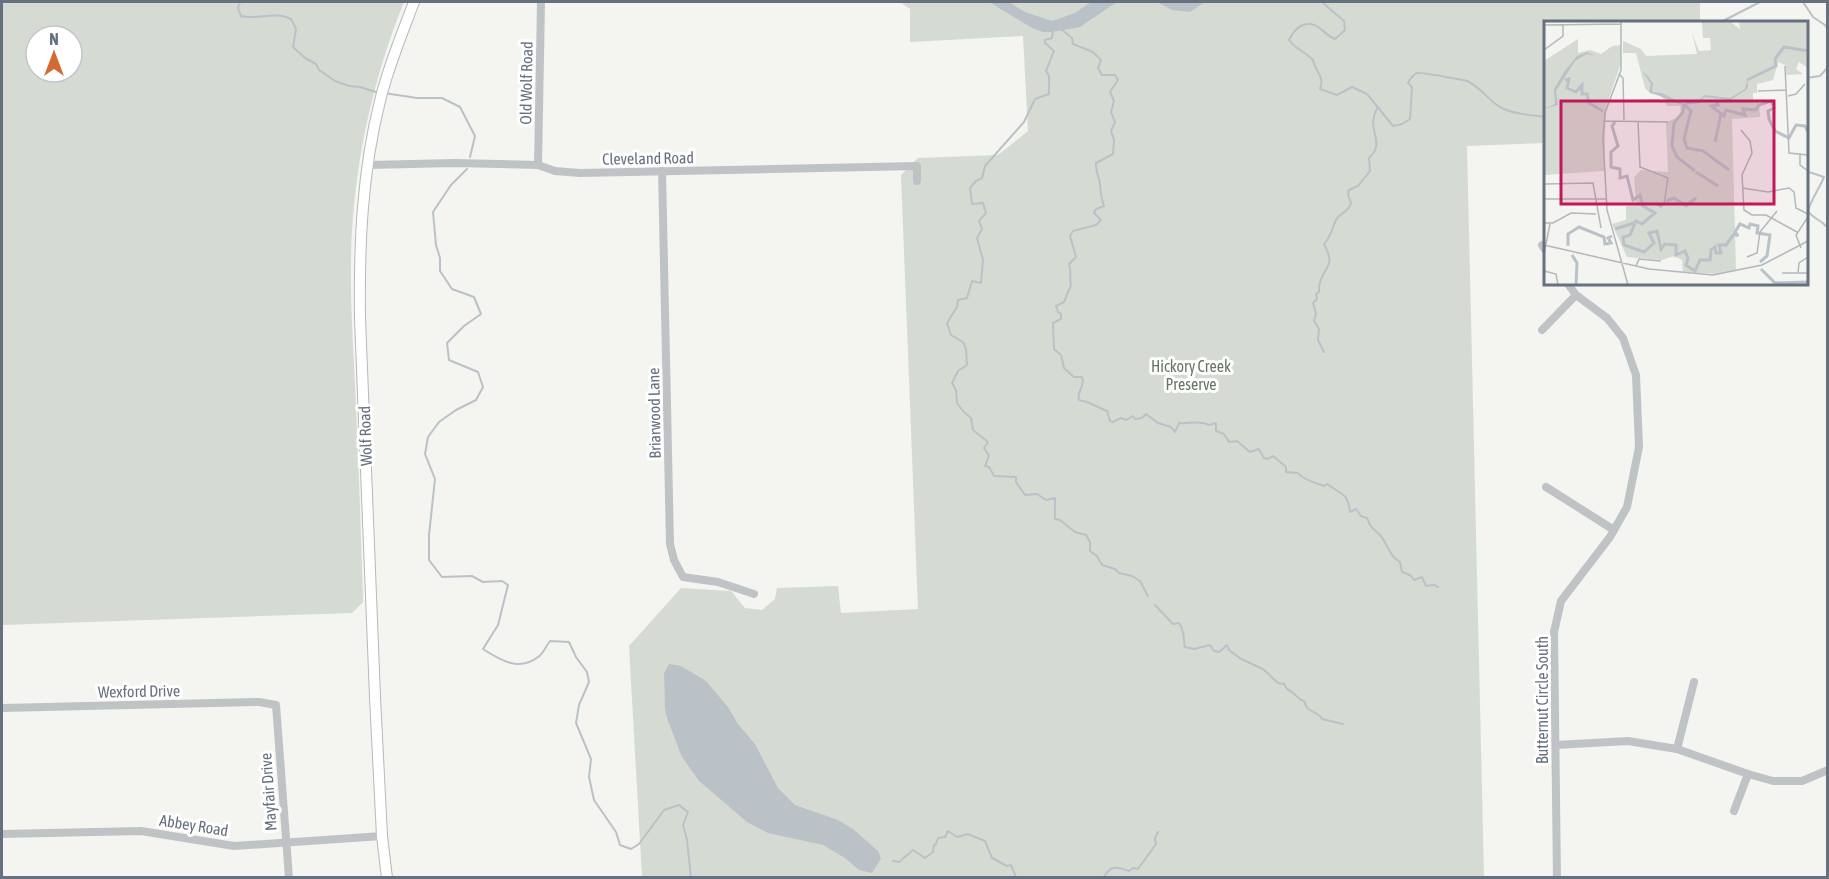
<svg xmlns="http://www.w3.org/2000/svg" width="1829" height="879" viewBox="0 0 1829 879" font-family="'Asap Condensed',sans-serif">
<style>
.green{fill:#d5dbd2;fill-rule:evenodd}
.water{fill:#bac2c7}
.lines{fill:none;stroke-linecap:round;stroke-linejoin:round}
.stream{stroke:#bac2c7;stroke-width:2}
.secondary-casing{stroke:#b5b8bd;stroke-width:12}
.minor{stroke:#c0c3c6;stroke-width:8}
.secondary{stroke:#fff;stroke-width:10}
.labels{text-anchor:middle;stroke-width:6;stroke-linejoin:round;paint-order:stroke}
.street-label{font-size:16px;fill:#66717f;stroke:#fff}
.park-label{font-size:16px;fill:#667764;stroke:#fff}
.inset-river{fill:none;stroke:#bac2c7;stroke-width:3}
.inset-road{fill:none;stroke:#b2b8bc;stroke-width:1.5}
.view{fill:#c2185b;fill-opacity:0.15;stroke:#c2185b;stroke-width:3}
.inset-edge{fill:none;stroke:#66717f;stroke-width:3}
</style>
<rect width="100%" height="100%" fill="#f4f4f1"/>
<g class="green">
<path d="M2 2H404C371 83 353 170 351 258 350 307 354 357 356 407 359 472 361 537 363 602L352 613 2 625ZM36 36H72V72H36Z"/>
<path d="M900 2H989L998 7 994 2H1700V22H1546L1545 143 1467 146 1484 877H642L629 646 681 588 731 591 745 608 762 610 775 599 777 588 838 586 841 613 918 609 901 175 918 158 998 155 1028 131 1023 36 910 42V9Z"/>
</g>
<g class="water">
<path d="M989 2H1009L1025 12 1052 21 1075 13 1091 2H1117L1080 27 1052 32H1043L1032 28Z"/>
<path d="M1157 2H1205L1190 12 1172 10Z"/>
<path d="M669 664 681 666 706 681 728 707 738 724 755 744 778 788 795 805 838 820 853 829 878 851 881 859 872 873 859 870 845 858 823 845 768 833 747 822 699 781 682 757 668 721 665 710 664 673Z"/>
</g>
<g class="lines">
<g class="stream">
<path d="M240 2 238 8 241 16C258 20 275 11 291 19L296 29 293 47 305 58 316 64 319 70 335 81 349 86 360 87 379 93"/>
<path d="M1322 2 1344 21 1345 30 1335 39C1323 35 1317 18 1301 26 1295 29 1292 34 1289 40 1295 49 1306 52 1313 60 1314 63 1315 67 1317 70 1321 77 1323 81 1320 89L1337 95 1352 87 1367 94 1393 126 1402 124 1410 119 1412 87 1408 83C1410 79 1412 75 1417 73 1420 72 1464 80 1467 81 1483 88 1489 103 1504 109 1517 115 1532 115 1546 117"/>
<path d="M1803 2 1813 17 1825 25 1828 30"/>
<path d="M1721 22 1760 2"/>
<path d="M1061 29 1072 38 1073 44 1093 52 1101 60 1098 68 1102 75H1115L1118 80 1110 92 1114 101 1111 112 1115 122 1111 131 1114 140 1113 154 1096 163C1095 172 1100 177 1100 185 1101 193 1101 198 1104 206L1096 209 1094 213 1101 220 1096 225 1073 231 1070 236 1076 257 1069 264C1072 272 1069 278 1071 285L1064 302 1056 306 1058 312 1061 314V319L1053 323 1054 349 1061 355 1064 368 1074 377H1082C1086 386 1076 391 1079 400L1087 402 1107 411 1110 421 1113 422 1121 418 1126 420 1133 416 1135 419 1142 418 1146 414 1158 423 1171 427 1175 432 1179 423C1188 424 1200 420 1209 425L1216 423V431L1224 434 1229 442 1237 441 1250 452 1259 449 1264 458 1268 459 1273 456 1286 467V472L1298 473C1303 480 1316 483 1324 486L1327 484C1340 494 1348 492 1350 512L1356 509 1361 516 1367 518C1372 530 1371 526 1379 534 1388 543 1388 555 1400 562L1402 572 1410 575 1414 580 1422 577 1426 586 1435 585 1438 587"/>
<path d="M1053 30 1052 38 1045 40V43L1054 51 1046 71 1049 76V94L1035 99 1024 122 985 166 982 178 976 181 970 188 972 204 983 203 986 213 979 221 982 229 977 238 983 260 981 283 972 281 967 298 958 300 957 307 947 323 951 335 963 342 966 349 967 365 958 371 952 383 956 390 957 403 963 411 971 418 973 430 988 442 984 448 989 456 985 466 989 467 994 476 1016 477V482L1025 495 1037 494 1046 500 1055 498V519L1060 520 1075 532 1086 535 1090 542V551L1097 556 1102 565 1115 569 1119 573 1132 576 1140 581 1148 596"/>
<path d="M1806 78 1820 76 1828 67"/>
<path d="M384 93 417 98H442L460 107 475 136 470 157"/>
<path d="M467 169 451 185 433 212 436 245 440 258V271L452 289 474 297 481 314 464 326 447 343 449 360 478 372 483 387 476 400 456 410 439 422 428 437 425 454 435 479 429 535V560L442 577 472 576 483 582 502 581 508 585 498 625 483 649C500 660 519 672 538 657 543 654 546 646 550 641L569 642 576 657 587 672 589 682 579 705 576 723 591 759 589 777 594 800 616 832 620 845 631 849 639 844 664 810 679 805 688 812 683 825 687 840 691 878"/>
<path d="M1806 171 1824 177C1819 189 1812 198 1808 211 1813 219 1824 221 1828 229"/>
<path d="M1324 352 1318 340 1319 329 1314 321 1316 314 1313 303 1317 299 1316 294 1319 292C1319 289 1319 285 1320 282 1325 265 1336 267 1324 244 1333 235 1332 224 1338 217 1343 212 1349 211 1351 203L1348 195 1349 190 1358 186 1370 171 1369 158C1371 156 1374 153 1375 150 1381 137 1366 127 1378 107"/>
<path d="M1155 605 1173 624 1179 623C1185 631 1183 638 1185 647L1194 649 1210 645 1214 651 1219 652 1227 645 1229 650 1241 659 1263 669 1278 683 1284 684 1287 689C1295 693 1298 699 1304 701L1307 708 1320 716 1322 719 1343 724"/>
<path d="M893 861 899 862 913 850 925 858 933 852 934 845 936 844 938 838 945 837 948 831 957 837 968 834 985 841 992 858 1007 866 1011 865 1016 877 1021 878"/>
<path d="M1103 878C1111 864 1116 867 1129 871L1133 868 1138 869 1156 844 1155 838 1158 832"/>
</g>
<g class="secondary-casing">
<path id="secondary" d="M387 878 382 836 375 697 360 318C359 245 362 172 380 101 388 67 402 34 414 2"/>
</g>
<g class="minor">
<path d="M368 165 455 163 538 165 555 171 580 173 917 166V181"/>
<path d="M538 165 541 2"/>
<path d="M662 171 670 544 674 560 683 577 718 582 754 594"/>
<path d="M1542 245 1546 251"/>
<path d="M1542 330 1576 295"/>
<path d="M1546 487 1614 530"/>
<path d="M2 708 259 702 276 705 289 878"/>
<path d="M1556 745 1628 741 1677 749 1748 774 1773 781H1802L1828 770"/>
<path d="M1677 749 1694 682"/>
<path d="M1734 811 1748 774"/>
<path d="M2 834 141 831 234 846 382 836"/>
<path d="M1557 878 1554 632 1561 601 1610 537 1627 507 1639 447 1636 375 1623 338 1607 318 1576 295 1568 284"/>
</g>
<use href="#secondary" class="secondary"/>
</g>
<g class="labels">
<g class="street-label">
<text transform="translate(526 83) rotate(-89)" y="6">Old Wolf Road</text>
<text transform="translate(648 158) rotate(-1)" y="6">Cleveland Road</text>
<text transform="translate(654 413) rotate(-91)" y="6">Briarwood Lane</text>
<text transform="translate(365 436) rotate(-92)" y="6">Wolf Road</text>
<text transform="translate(139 691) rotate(-1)" y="6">Wexford Drive</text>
<text transform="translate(1542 700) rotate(-90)" y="6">Butternut Circle South</text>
<text transform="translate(268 792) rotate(-94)" y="6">Mayfair Drive</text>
<text transform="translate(194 825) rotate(9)" y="6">Abbey Road</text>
</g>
<g class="park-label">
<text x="1191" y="372">Hickory Creek<tspan x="1191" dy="18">Preserve</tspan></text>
</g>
</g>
<g transform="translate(1544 21)">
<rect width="264" height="264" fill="#f4f4f1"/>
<path d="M158 0H185L196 8 195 0H264V47L255 41 252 48 259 53 242 54 241 44 234 41 229 59 213 63V72H209V80H215L216 96 188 98 192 250 173 253 139 251 138 239 130 235 118 239 83 236 68 203 82 199V185L92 184 90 156 97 149 124 151 122 101 137 95 136 85H123L117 74 107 73 101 67 92 32H79V20L97 28 102 35 153 33 148 12 155 30 167 29 166 17H159ZM34 18V32L46 29 57 33 68 25 77 24V42L62 86 60 150 0 154V40Z" fill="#d5dbd2"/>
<path d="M43 31 52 35 43 33 31 40 12 70 14 84 0 88 11 83 10 68 20 51 33 35ZM99 51 101 52 109 62 108 71 118 72 139 83 149 79 155 80 160 74 186 77 201 68 203 59 204 66 202 69 186 79 160 76 156 82 139 84 105 71 107 63Z" fill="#bac2c7"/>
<path class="inset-river" d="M21 59 25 58 23 67 32 71 38 64V73H43L45 82 59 90M203 59 232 45 231 38 240 26 264 30M171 79 174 84 167 85 180 95 182 89 201 94 199 88 212 89 215 84 227 80 230 87 224 90 225 98 231 110 245 117 252 104 261 105 264 111M140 83 139 91 130 102 128 125 133 136 151 150M141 84 147 90 140 118 143 127 159 130 185 149M71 101 68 105 74 125 67 131V146L76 148V157L83 155 89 179 96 174 99 185 111 192 98 203 92 200 86 214 79 216 80 224 100 231 110 222 105 212 113 210 117 228 121 223 132 224V234L141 230 144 237 142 244 151 250 156 239H166L167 229 171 226 172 232H177L175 224H182L190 213 194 215 191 211 196 203 205 207 206 203 214 205 213 212 226 214 223 235 216 241M171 121 177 93M152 151 174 165M122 180 130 177 142 185 152 177M71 208 90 202M24 225V213L35 206 60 216 61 223 67 222 64 217 68 215M28 234 33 242 32 264M217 248 231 262 264 261"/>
<path class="inset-road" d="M77 0V49L61 92 59 117 63 189 84 264M0 4 77 3M0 29 19 15V4M241 45 245 132 264 134M76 54 79 57 80 99M214 70 242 69M244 75 252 73 261 63M80 80 116 79M60 100 124 101M94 100 96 146 124 157 120 183 117 186 112 183 118 185M197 109 206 120 208 132 198 154 200 189 208 194H222L253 211M256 134V144L264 150M0 163 49 162 57 207M198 167 224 171 245 167 250 171 252 187 264 193M0 178H62M0 202H9L27 192 52 193M0 224 105 248 169 254 218 244 264 220M257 227 252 214 264 196M0 233 6 203M203 236 213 232 216 211 233 190M92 245 95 238 117 240M0 250 12 253 14 264M238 252H264M254 252 255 242 264 236"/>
<path class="view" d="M17 80H230V183H17Z"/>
<rect width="264" height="264" class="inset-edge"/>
</g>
<rect width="1829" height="879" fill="none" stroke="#66717f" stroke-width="6"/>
<g transform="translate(54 54)"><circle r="28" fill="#ffffff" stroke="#c2c6cc" stroke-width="1.5"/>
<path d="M0-4.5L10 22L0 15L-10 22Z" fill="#d26b33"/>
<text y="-9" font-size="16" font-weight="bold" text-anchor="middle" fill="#66717f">N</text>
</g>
</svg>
